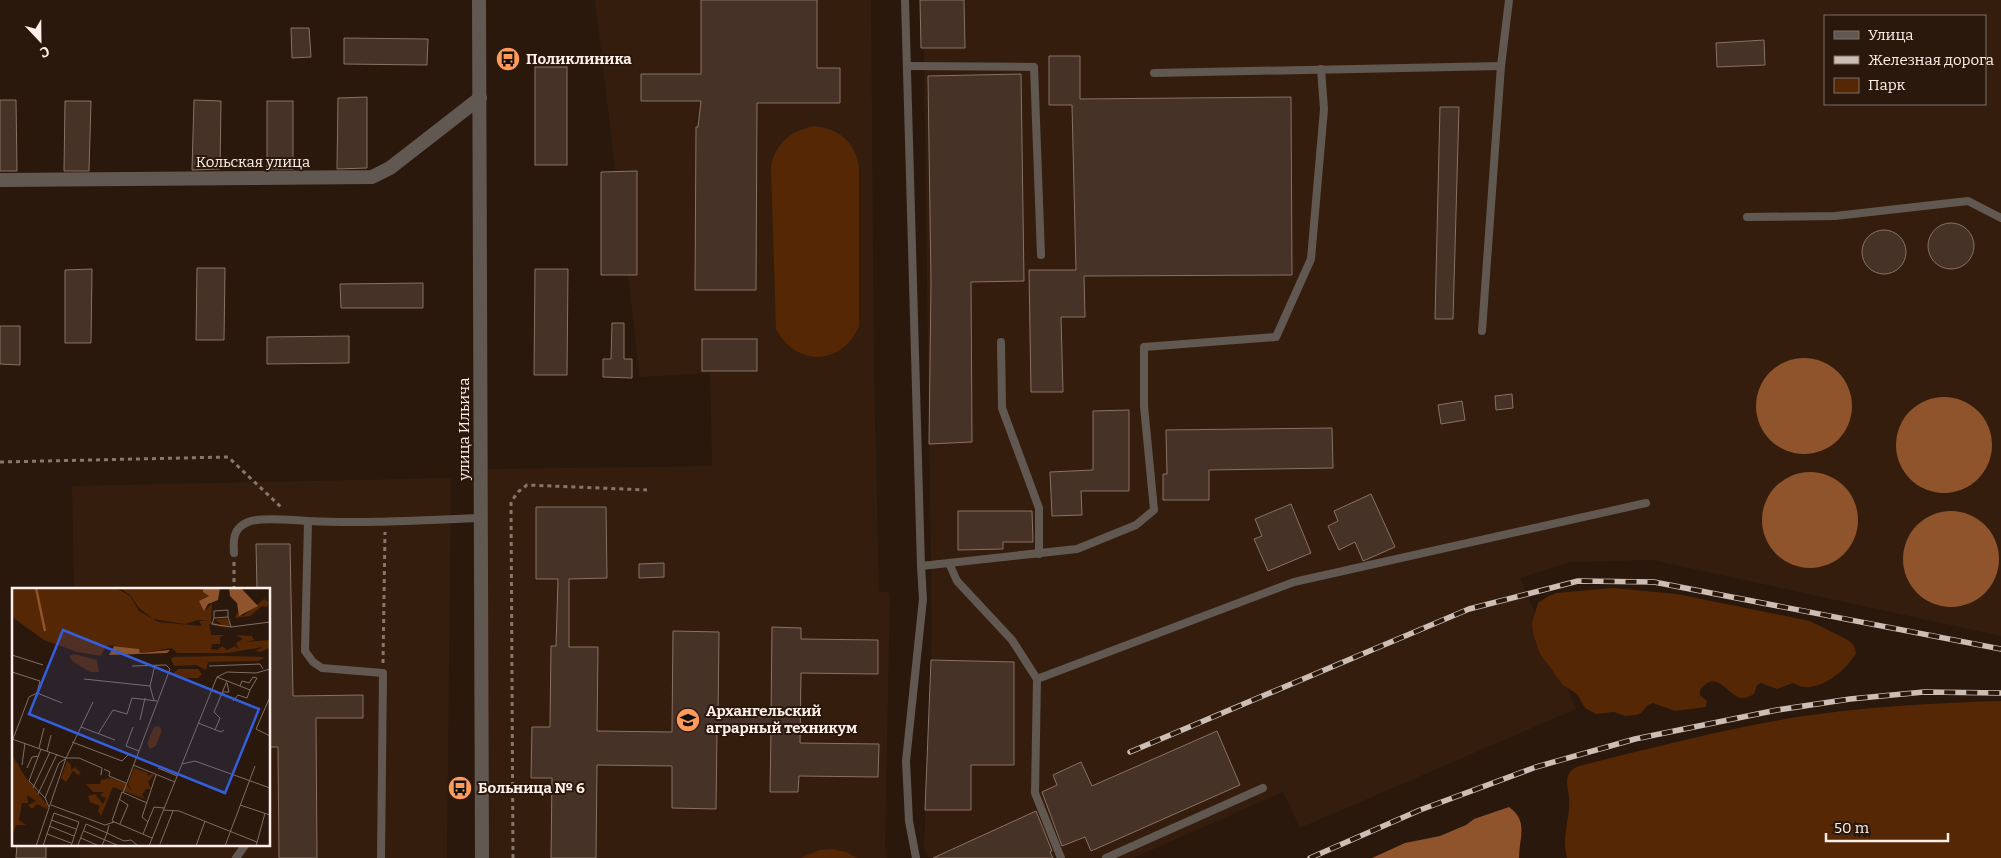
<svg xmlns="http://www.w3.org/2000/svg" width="2001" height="858" viewBox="0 0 2001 858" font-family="Bitter,serif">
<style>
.built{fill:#351d0e;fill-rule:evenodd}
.green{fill:#552705}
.water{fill:#90542c}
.building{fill:#463226;stroke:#897164}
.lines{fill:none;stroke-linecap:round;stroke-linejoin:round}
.path{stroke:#86766c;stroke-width:3;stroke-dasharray:4 4;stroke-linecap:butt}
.service{stroke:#625852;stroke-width:8}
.minor{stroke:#625852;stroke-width:14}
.rail-casing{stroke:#cdbeb5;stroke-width:5.5}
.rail{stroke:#2a180c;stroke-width:4;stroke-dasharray:11;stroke-linecap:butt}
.labels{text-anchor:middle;stroke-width:4;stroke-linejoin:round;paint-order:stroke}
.poi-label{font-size:15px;font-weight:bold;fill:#fef0e9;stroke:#2a180c;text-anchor:start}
.street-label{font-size:15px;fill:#fef0e9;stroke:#2a180c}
.inset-river{fill:none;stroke:#90542c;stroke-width:2.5}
.inset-road{fill:none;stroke:#7f6e64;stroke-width:1}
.view{fill:#345eda;fill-opacity:0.15;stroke:#345eda;stroke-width:2.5}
.inset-edge{fill:none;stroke:#fef0e9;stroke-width:2.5}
</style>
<rect width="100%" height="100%" fill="#2a180c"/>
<g class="built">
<path d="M595 0H871L874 372 879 591 890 593 885 847 887 858H488V469L712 466 710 373 640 377Z"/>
<path d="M923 0H2001V636L1652 560 1570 562 1520 578 1576 709 1300 828 1283 792 1133 858H929L924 848 932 632ZM1825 16H1985V104H1825Z"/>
<path d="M451 478 447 858H80V844H269V589H74L72 486Z"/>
</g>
<g class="green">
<path d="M815 126C839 129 855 142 859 167V326C842 366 796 367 776 329L771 166C776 143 791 130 815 126Z"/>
<path d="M1613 588 1677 594 1810 621 1846 639 1853 644 1856 653C1847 669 1824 689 1804 687 1800 687 1796 684 1793 683L1777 689 1761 683 1757 685 1754 694C1751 696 1746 698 1742 698 1727 696 1717 667 1700 690V695L1707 701 1706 707 1675 711 1653 703 1648 705 1641 713 1636 715 1625 716 1614 712 1596 714 1585 708 1577 694 1563 685 1556 676 1553 671 1540 654 1533 633 1532 623 1538 603 1547 597 1556 593Z"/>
<path d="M2001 701V858H1567C1561 837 1571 817 1569 796 1568 790 1566 782 1568 776 1570 770 1574 768 1579 766 1651 748 1723 729 1797 717 1864 707 1933 703 2001 701Z"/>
<path d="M833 849 846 852 857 858H800L820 850Z"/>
</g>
<g class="water">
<circle cx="1804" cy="406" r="48"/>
<circle cx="1944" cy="445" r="48"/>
<circle cx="1810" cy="520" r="48"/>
<circle cx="1951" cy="559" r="48"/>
<path d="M1509 807C1529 821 1519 838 1519 858H1372L1405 843 1440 836 1466 825 1474 819Z"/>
</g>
<g class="building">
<path d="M701 0H817V68H840V103H757L756 290H695L696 127H698L701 101H641V74H701Z"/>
<path d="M920 0H964L965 48H921Z"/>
<path d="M291 28H309L311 57 292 58Z"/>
<path d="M344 38 428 39 427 65 344 64Z"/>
<path d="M1764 40 1765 65 1717 67 1716 43Z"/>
<path d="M1049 56H1080V99L1291 97 1292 275 1084 276 1085 317H1061L1063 392H1031L1029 270H1076L1072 105H1049Z"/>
<rect x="535" y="67" width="32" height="98"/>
<path d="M1021 74 1024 281 971 282 972 442 929 444 931 283 928 76Z"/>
<path d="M367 97V168L337 169 338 98Z"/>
<path d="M0 100H16L17 171H0Z"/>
<path d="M194 100 221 101 220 169 192 170Z"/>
<path d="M65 101H91L89 171H64Z"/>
<rect x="267" y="101" width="26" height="68"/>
<path d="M1440 107H1459L1453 319H1435Z"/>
<path d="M637 171V275H601V172Z"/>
<circle cx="1951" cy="246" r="23"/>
<circle cx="1884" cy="252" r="22"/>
<path d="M197 268H225L224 340H196Z"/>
<path d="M92 269 91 343H65V270Z"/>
<path d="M535 269H568L567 375H534Z"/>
<path d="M423 283V308H341L340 284Z"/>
<path d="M612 323H624V359H632V378L603 377V359H611Z"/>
<path d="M0 326H20V365L0 364Z"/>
<path d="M349 336V363L267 364V337Z"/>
<rect x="702" y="339" width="55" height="32"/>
<path d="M1512 394 1513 408 1496 410 1495 396Z"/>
<path d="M1462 401 1465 420 1441 424 1438 405Z"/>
<path d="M1129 410V491H1081L1082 515 1052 516 1050 472 1093 470V411Z"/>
<path d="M1332 428 1333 468 1209 470V500H1163V474H1167L1166 430Z"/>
<path d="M1371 494 1395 547 1363 561 1355 542 1339 550 1328 526 1338 521 1334 511Z"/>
<path d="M1291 504 1311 553 1268 571 1254 539 1262 536 1255 519Z"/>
<path d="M536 507H606L607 578 569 579V647H598L597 731 672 732 673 631 719 632 718 716 771 717 772 627 801 628V639L878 640V674L801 673 800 743 879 744 878 777 799 776 798 792H770L771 731H717L716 809 672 808V766L597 765 596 858H551L552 778H531L532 727H550L551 646H556L558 579H536Z"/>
<path d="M958 511H1032L1033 542H1003V549L958 550Z"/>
<path d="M256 544H290L293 696 363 695V718H316L317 858H279L278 747H269V589H257Z"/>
<path d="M664 563V577L639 578V564Z"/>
<path d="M931 660 1014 662V765H971V810H925Z"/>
<path d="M1217 731 1240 785 1091 851 1085 837 1062 846 1042 792 1057 785 1053 775 1081 762 1092 786Z"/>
<path d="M1036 811 1052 851 1050 852 1053 858H933Z"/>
<path d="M17 844H46V858H16Z"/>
</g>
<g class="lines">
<g class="path">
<path d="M0 462 228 457 282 508"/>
<path d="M234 562V589"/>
<path d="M383 663 385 532"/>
<path d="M513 858 511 502 518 492 527 485 647 490"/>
</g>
<g class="service">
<path d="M905 0 921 566 923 599 906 761 909 821 916 858"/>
<path d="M907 66 1034 67 1041 255"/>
<path d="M1154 73 1501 66"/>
<path d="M1747 217 1835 216 1968 201 2001 218"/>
<path d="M1482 331 1501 66 1509 0"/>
<path d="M1001 342 1002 408 1039 508V554"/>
<path d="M308 521 305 651 313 662 322 668 383 673 381 858"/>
<path d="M234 553C233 540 233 528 248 522 259 517 296 520 309 521 366 524 424 520 481 518"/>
<path d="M949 563 957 581 1012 640 1037 679 1035 793 1061 858"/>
<path d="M921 566 1077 549 1136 525 1154 510 1144 406V347L1276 337 1311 259 1324 109 1321 69"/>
<path d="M1037 679 1294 582 1646 503"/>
<path d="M236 858 246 844"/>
<path d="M1106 858 1263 788"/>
</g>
<g class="minor">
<path d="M479 0 482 858"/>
<path d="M0 180 372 177 390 168 480 98"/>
</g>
<g class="rail-casing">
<g id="rail">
<path d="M1130 752 1469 609 1578 581 1654 582 2001 649"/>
<path d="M1310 858 1420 810 1536 767 1635 739 1777 710 1850 699 1924 692 2001 693"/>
</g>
</g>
<use href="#rail" class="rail"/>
</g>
<defs>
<g id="bus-disc" transform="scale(1.25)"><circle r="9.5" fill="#ff9b5a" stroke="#2a180c"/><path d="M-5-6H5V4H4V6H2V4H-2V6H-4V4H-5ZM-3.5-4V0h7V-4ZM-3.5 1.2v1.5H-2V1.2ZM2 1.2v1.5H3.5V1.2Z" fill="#111"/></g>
<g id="university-disc" transform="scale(1.25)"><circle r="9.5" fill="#ff9b5a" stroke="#2a180c"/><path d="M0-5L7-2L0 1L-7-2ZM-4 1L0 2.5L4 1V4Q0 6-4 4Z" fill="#111"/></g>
</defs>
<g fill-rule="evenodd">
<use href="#bus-disc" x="508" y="59"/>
<use href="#university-disc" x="688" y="720"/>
<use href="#bus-disc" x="460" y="788"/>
</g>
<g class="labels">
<g class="poi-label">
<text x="526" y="64">Поликлиника</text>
<text x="706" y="716">Архангельский<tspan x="706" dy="17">аграрный техникум</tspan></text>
<text x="478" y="793">Больница № 6</text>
</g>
<g class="street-label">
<text x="253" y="167">Кольская улица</text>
<text transform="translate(464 429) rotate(-90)" y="5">улица Ильича</text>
</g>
</g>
<g transform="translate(12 588)">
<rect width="258" height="258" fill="#2a180c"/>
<path d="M0 0H23L33 44 24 0H104L118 8 127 23 146 34 190 38 187 33H198L186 32 173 36 141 31 127 20 119 8 108 0H191L197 8 187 13 194 22 200 15 199 34 211 37 203 32 214 30 219 37 216 39 228 40 209 39 197 36 199 47H213L208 49V56H200L199 61 206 62 210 58 215 62 223 58 227 62 224 55 231 51 224 47 240 48 242 52 234 54 257 52V60L248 64 243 63 251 59 215 65H165L160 60 128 65 127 61 99 57 93 59 89 68 65 64 32 52 0 29ZM252 11 257 14 255 19 250 18 238 28 223 30 225 25 231 28ZM62 66 85 72 87 84H78L60 73 57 68ZM211 68 251 69 252 70 246 73 196 74 194 82 184 77 162 78 159 71 162 69ZM166 81H186L190 86 186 90H165L162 85ZM147 138 150 142 144 158 138 161 135 155 142 139ZM0 167 14 190 36 218 23 257 35 221 25 216 20 221 16 217 24 213 15 207 16 215H10L7 232 14 237H4L0 249ZM55 173 59 177V182L63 179 69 185 66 187 61 183 54 194 49 190ZM122 180 136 185V188L140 186 142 187 136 194 139 201H134L130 207 133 211 101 199 89 228 86 223 88 218 78 214 76 208 83 206 91 216 94 210 88 207 92 204H81L74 196H88L89 192 99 190 113 195 121 204 116 196Z" fill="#552705"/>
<path d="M191 0H208L206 12 196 16 192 23 187 13 197 8 191 4ZM217 0H229L246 18 227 28 225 15 218 8ZM102 58 127 61 128 65 158 62 155 65 97 67Z" fill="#90542c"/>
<path class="inset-river" d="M24 0 33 43"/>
<path class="inset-road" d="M202 30V23L216 22V29M219 39 216 29 202 30 200 36 219 39 258 34M0 67 31 77M197 78 248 76 251 81M0 84 28 93 25 105M205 89 238 102 245 90 241 89 237 95 230 93 228 98M205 89 215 84 244 85 258 81M72 91 138 98M210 104H217L215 95M258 109 244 141 258 148M142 113 138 98 143 77M221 113 226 107 235 110 238 102M128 132 133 110M186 135 209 144 212 142M69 139 103 152M121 139 114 158 127 163M203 142 208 130 202 124 215 93M86 146 101 122 115 126 120 110 145 113M0 151 54 170 81 114M1 151 17 109 25 105 50 115M60 154 110 173 116 167M27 160 32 140M29 161 17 193 33 210M35 163 39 147M170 176 183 173 258 200M10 177 13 155M121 177 163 194M15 180 20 169 27 168M146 180 165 188M92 181 98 184 97 188 114 195M21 200 38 164M111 205 158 81 154 77 120 78M26 206 45 166M107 211 116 217 108 236M135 215 110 204 100 233 140 250M39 217 93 237 102 234M228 217 258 227M37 219 33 210 47 175 53 171M151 222 167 223 245 254M39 232 64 241M136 234 130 229 144 187M37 238 62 248M72 243 107 258M35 246 59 255M131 246 142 219 152 220M69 250 87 258M148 256 161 223M66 257 74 236 95 245 97 237M24 258 54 170H67L90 180 89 187M31 258 42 225 67 234 59 258M90 258 95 245 112 253 119 252 126 258M137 258 205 89M184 258 193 233M213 258 243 178M244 258 253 225"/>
<path class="view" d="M51 42 247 121 213 205 17 126Z"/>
<rect width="258" height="258" class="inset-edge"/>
</g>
<rect x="1824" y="15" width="162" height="90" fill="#2a180c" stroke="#7f6e64"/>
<rect x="1834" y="31" width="25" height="8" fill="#625852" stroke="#7f6e64"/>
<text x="1868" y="40" font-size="15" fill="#fef0e9">Улица</text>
<rect x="1834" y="56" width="25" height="8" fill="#cdbeb5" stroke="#7f6e64"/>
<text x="1868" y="65" font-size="15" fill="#fef0e9">Железная дорога</text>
<rect x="1834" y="78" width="25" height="15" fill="#552705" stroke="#7f6e64"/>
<text x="1868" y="90" font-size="15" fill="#fef0e9">Парк</text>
<g transform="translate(40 40) rotate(158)" stroke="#2a180c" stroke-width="4" paint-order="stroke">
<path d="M0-4L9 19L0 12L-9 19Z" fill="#fef0e9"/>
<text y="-8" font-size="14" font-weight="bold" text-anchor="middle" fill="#fef0e9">С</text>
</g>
<path d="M1826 833v8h122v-8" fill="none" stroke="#fef0e9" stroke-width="2.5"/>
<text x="1834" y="833" font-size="15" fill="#fef0e9" stroke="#2a180c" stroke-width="4" paint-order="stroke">50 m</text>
</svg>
